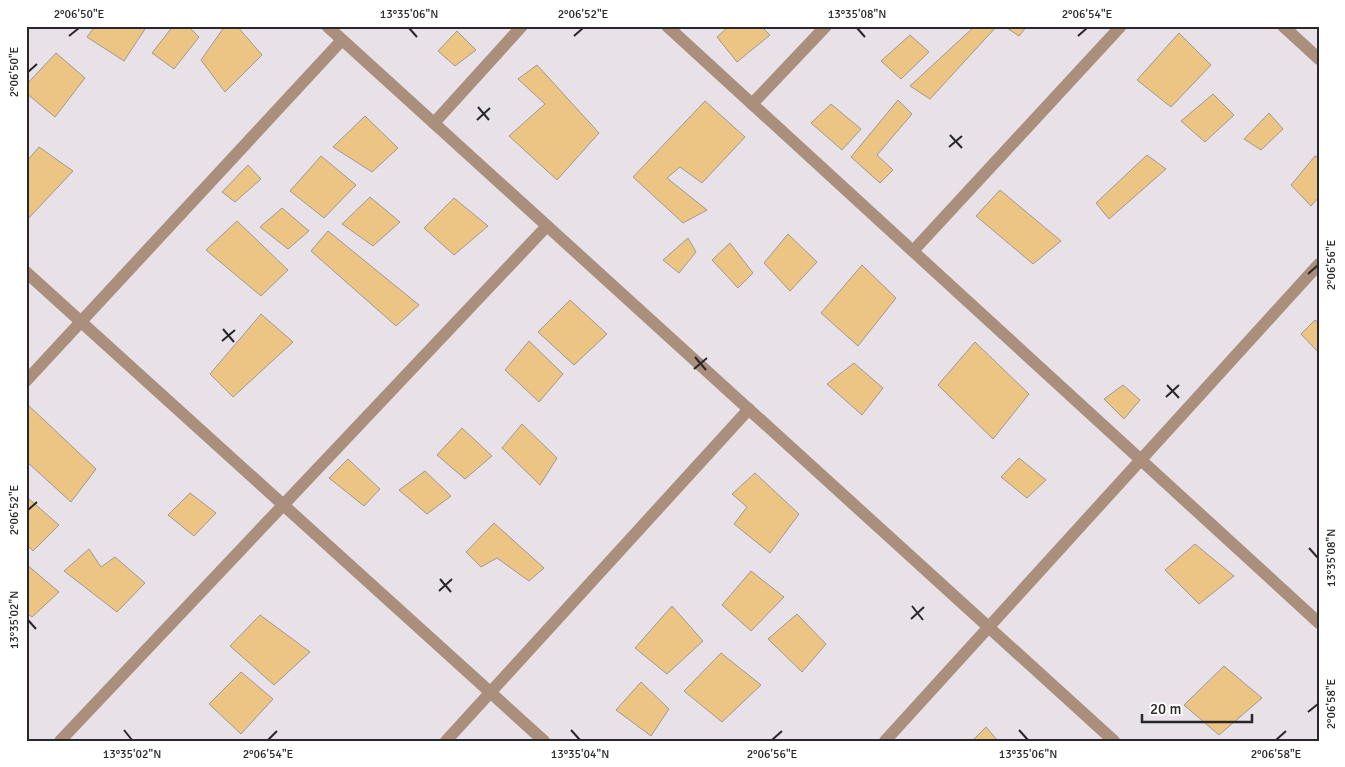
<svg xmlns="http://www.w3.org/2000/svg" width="1345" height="767" viewBox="0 0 1345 767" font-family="Signika,sans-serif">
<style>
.building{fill:#ecc585;stroke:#9f9991}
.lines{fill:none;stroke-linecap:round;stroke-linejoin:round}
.minor{stroke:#aa8f7d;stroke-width:12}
.ticks{fill:none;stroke:#2a272a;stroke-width:2}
.neatline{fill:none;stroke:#2a272a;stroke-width:2}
.ticks-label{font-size:12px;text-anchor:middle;fill:#2a272a}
</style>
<rect width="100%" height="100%" fill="#e9e1e8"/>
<g class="building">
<path d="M95 26H147L124 61 87 37Z"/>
<path d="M173 26H188L199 37 174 69 152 53Z"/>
<path d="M225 26H237L262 55 225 92 201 60Z"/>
<path d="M729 26H761L770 35 737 62 717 37Z"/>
<path d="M975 26H997L930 99 910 86Z"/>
<path d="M1004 26H1027L1019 36Z"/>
<path d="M457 31 476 50 455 66 438 51Z"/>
<path d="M1179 33 1211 65 1171 107 1137 80Z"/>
<path d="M910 35 929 52 901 79 881 61Z"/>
<path d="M56 53 85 78 55 117 26 93V85Z"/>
<path d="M537 65 599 133 557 180 509 136 545 104 518 79Z"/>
<path d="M1213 94 1234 115 1205 142 1181 121Z"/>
<path d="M898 100 912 114 877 155 893 170 880 183 851 157Z"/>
<path d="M705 101 745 137 702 183 680 167 667 178 707 210 683 223 633 177Z"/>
<path d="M831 104 861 129 842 150 811 123Z"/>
<path d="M1269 113 1283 129 1261 150 1244 139Z"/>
<path d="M365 116 398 148 372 172 333 147Z"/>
<path d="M39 147 73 171 26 221V162Z"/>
<path d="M1147 155 1166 169 1109 219 1096 203Z"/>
<path d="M321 156 356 185 324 218 290 191Z"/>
<path d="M1315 156 1319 158V197L1311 206 1291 185Z"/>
<path d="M248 165 261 179 235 202 222 192Z"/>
<path d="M1000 190 1061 241 1033 264 976 216Z"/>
<path d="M370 197 400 222 373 246 342 224Z"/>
<path d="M454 198 488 226 454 255 424 228Z"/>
<path d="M282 208 309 231 288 249 260 227Z"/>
<path d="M237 221 288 270 261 296 206 250Z"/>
<path d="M328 231 419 305 396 326 311 251Z"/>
<path d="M788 234 817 262 790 291 764 263Z"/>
<path d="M688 238 696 252 679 273 663 260Z"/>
<path d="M730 243 753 273 738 288 712 260Z"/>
<path d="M862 265 896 298 858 346 821 313Z"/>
<path d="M570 300 607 334 574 365 538 332Z"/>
<path d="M261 314 293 342 233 397 210 374Z"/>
<path d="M1315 320 1319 323 1318 352 1301 334Z"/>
<path d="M529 341 563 374 539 402 505 370Z"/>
<path d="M975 342 1029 394 993 439 938 385Z"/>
<path d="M854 363 883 388 862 415 827 384Z"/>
<path d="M1123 385 1140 400 1124 419 1104 399Z"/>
<path d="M27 404 96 469 71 502 26 461Z"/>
<path d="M522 424 557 458 540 485 502 448Z"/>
<path d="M462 428 492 456 465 479 437 455Z"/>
<path d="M1019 458 1046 480 1027 498 1001 477Z"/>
<path d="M348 459 380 489 364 506 329 478Z"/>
<path d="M425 471 451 496 427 514 399 490Z"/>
<path d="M755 473 799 514 770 553 734 524 747 507 732 494Z"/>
<path d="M190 493 216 513 194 536 168 515Z"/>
<path d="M28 498 59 525 33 551 26 544V500Z"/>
<path d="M494 523 544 568 529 581 497 558 481 567 466 552Z"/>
<path d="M1195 544 1234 576 1199 604 1165 570Z"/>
<path d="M89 549 101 567 115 557 145 583 117 612 64 571Z"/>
<path d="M26 564 59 592 32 617 26 613Z"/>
<path d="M751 571 784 597 751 631 722 605Z"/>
<path d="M672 606 703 641 667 674 635 648Z"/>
<path d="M797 614 826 644 802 672 768 639Z"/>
<path d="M260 615 310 652 274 685 230 646Z"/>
<path d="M721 653 761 685 722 722 684 691Z"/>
<path d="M1224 666 1262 698 1219 735 1184 705Z"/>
<path d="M241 672 273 699 241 734 209 704Z"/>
<path d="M641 682 669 709 651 736 616 710Z"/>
<path d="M986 727 998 741H972Z"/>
</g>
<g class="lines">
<g class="minor">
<path d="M327 26 1114 741"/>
<path d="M667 26 1319 623"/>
<path d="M1283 26 1319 59"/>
<path d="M752 104 826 26"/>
<path d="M434 123 522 26"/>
<path d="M913 251 1121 26"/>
<path d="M26 272 544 741"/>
<path d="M26 381 342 40"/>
<path d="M60 741 547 226"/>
<path d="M446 741 749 409"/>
<path d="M885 741 1319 264"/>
</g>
</g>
<path class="ticks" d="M409 28 417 37M857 28 865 37M69 36 79 28M574 36 583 28M1078 36 1087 28M28 72 37 64M478 107 489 120M477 120 490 108M950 135 962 148M949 147 962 136M1308 274 1318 265M223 329 234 342M222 341 235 330M695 357 706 370M694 369 707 358M1167 385 1179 398M1166 397 1179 385M28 510 37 502M1309 548 1318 558M440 579 451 592M439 591 452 579M912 606 923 620M911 619 924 607M28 620 36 629M1308 712 1318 704M124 730 132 740M571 730 580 740M1019 730 1028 740M268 740 277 731M772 740 782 731M1276 740 1286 731"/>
<rect width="1345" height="767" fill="none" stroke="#ffffff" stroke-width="55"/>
<path d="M1142 714v8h110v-8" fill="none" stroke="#2a272a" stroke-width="2.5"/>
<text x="1150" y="714" font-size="15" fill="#2a272a" stroke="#ffffff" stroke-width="4" paint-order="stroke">20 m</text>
<rect x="28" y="28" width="1290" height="712" class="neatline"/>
<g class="ticks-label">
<text x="79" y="18">2°06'50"E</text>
<text x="409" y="18">13°35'06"N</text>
<text x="583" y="18">2°06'52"E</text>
<text x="857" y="18">13°35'08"N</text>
<text x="1087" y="18">2°06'54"E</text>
<text transform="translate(14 72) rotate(-90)" y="4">2°06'50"E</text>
<text transform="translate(1331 265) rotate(-90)" y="4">2°06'56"E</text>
<text transform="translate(14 510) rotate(-90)" y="4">2°06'52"E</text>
<text transform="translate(1331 558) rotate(-90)" y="4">13°35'08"N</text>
<text transform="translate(14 620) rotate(-90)" y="4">13°35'02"N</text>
<text transform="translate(1331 704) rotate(-90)" y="4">2°06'58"E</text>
<text x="132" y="758">13°35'02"N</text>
<text x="268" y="758">2°06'54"E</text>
<text x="580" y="758">13°35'04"N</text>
<text x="772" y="758">2°06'56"E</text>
<text x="1028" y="758">13°35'06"N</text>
<text x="1276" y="758">2°06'58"E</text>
</g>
</svg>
